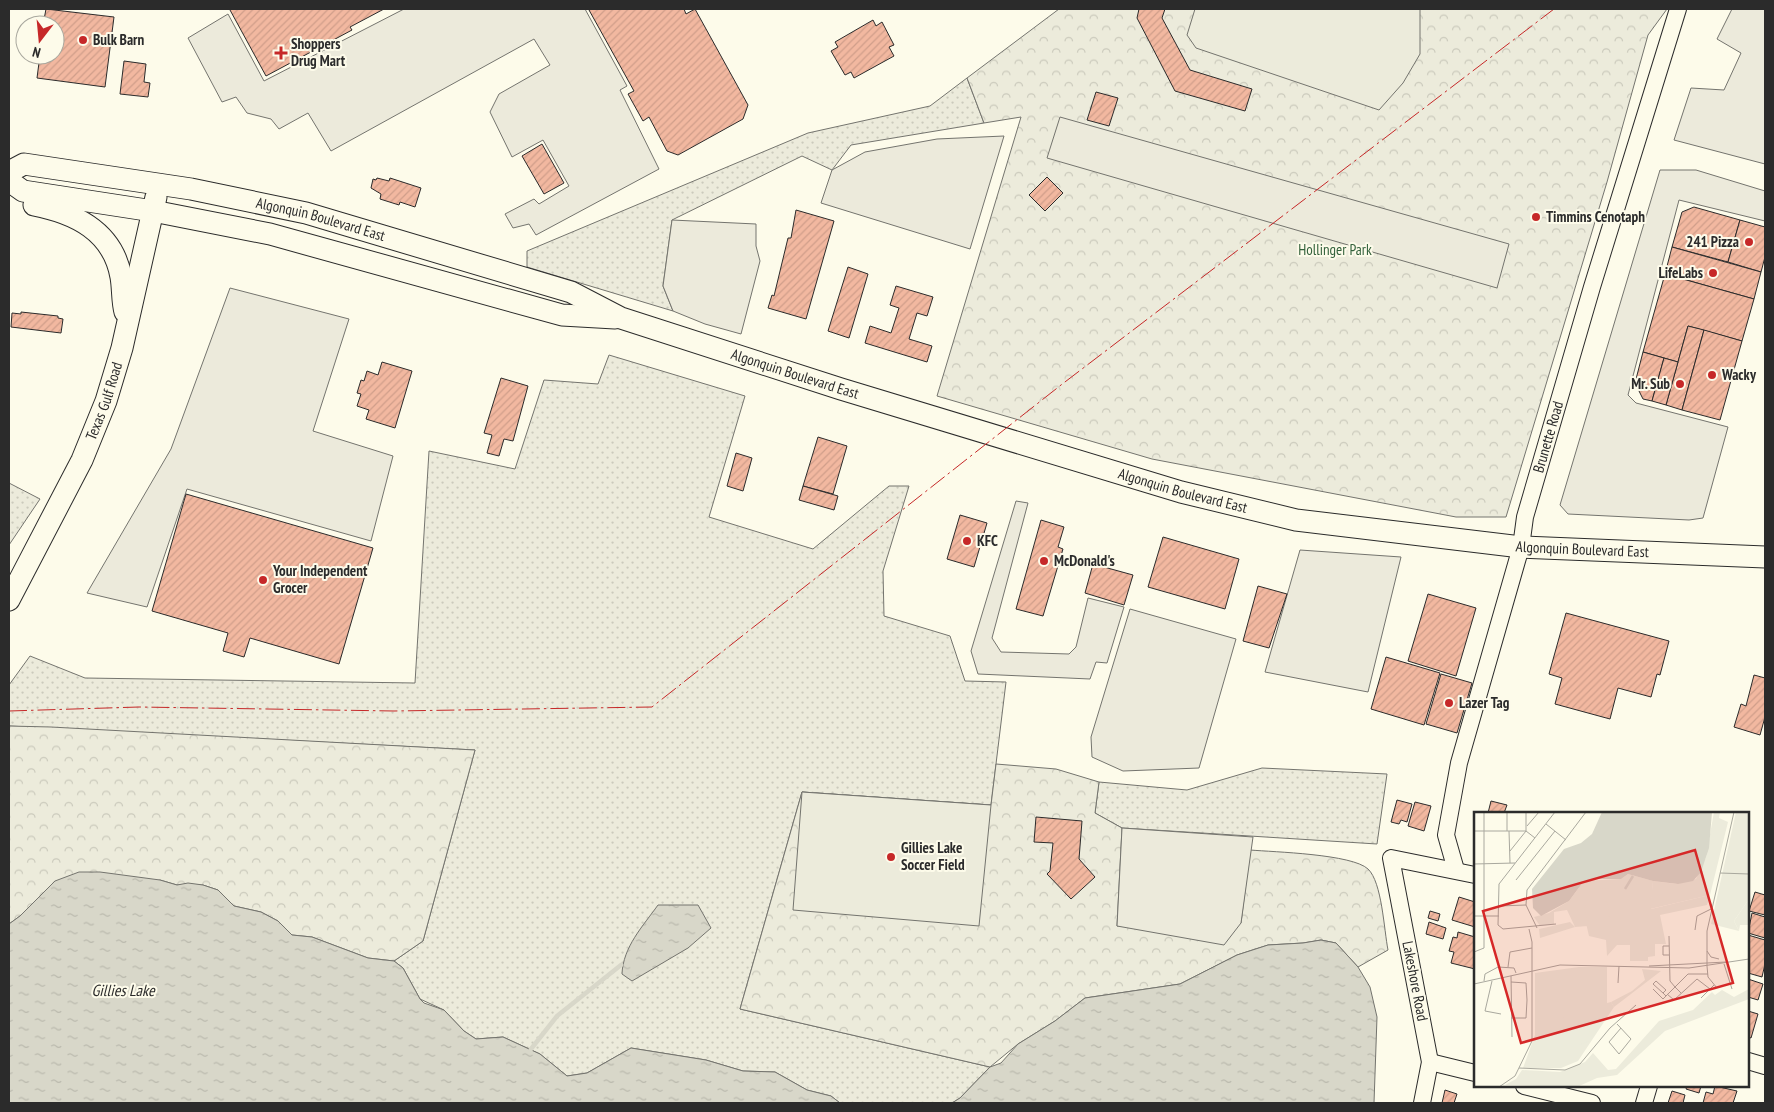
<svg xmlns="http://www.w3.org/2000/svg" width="1774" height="1112" viewBox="0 0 1774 1112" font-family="'PT Sans Narrow',sans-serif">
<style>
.grass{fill:url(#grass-dots);stroke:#74746e}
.park{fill:url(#park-crowns);stroke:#74746e}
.pitch{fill:#ecebdb;stroke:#74746e}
.parking{fill:#eceadb;stroke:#74746e}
.water{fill:url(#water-ripples);stroke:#74746e}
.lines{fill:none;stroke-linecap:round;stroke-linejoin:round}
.stream{stroke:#d8d7c9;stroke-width:4.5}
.building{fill:url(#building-hatch);stroke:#2b2b2b}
.minor-casing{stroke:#2b2b2b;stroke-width:18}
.major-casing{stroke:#2b2b2b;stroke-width:23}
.minor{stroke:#fdfbea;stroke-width:16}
.major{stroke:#fdfbea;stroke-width:21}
.power{stroke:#c62828;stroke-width:1;stroke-dasharray:18 4 2.5 4;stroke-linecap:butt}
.poi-dot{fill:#c62828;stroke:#fdfbea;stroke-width:2}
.labels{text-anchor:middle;stroke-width:4;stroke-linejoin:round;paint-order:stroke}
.poi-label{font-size:15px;font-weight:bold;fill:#2b2b2b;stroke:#fdfbea;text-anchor:start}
.street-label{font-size:15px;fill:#2b2b2b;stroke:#fdfbea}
.park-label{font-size:15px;fill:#34623c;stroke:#fdfbea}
.water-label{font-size:16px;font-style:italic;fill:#2b2b2b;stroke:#fdfbea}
.inset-river{fill:none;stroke:#d8d7c9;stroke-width:2.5}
.inset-road{fill:none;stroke:#a9a89e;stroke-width:1}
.view{fill:#d62828;fill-opacity:0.15;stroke:#d62828;stroke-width:2.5}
.inset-edge{fill:none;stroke:#2b2b2b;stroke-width:2.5}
</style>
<defs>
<pattern id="grass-dots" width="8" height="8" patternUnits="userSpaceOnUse" patternTransform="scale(1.25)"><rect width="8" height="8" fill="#ecebdb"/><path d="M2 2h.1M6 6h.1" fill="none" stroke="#cbcabc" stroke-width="1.8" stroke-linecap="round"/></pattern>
<pattern id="park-crowns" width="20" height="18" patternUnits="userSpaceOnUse" patternTransform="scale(1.25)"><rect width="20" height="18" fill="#ecebdb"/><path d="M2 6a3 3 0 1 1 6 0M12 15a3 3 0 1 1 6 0" fill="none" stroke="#cbcabc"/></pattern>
<pattern id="water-ripples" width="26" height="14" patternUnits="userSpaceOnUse" patternTransform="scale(1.25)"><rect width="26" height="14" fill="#d8d7c9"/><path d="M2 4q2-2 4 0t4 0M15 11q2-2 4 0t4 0" fill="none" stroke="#bab9ad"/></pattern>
<pattern id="building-hatch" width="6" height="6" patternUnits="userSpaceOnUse" patternTransform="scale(1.25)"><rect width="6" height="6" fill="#f2b8a0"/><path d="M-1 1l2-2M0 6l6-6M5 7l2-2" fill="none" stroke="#d09e8a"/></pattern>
</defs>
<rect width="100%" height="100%" fill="#fdfbea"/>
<g class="grass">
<path d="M967 78 984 123 851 145 832 170 802 156 672 220 663 286 673 311 527 267V251L808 133 930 106Z"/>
<path d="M609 355 745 396 709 517 813 549 889 486H909L883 571 884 616 950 636 965 681 1006 682 991 805 802 792 740 1009 990 1067 960 1098 952 1103H840L831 1096 807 1090 775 1072 743 1071 706 1060 631 1048 587 1073 567 1076 540 1054 503 1037 476 1039 464 1031 444 1010 420 999 403 968 394 961 423 941 475 750 9 726V685L30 656 85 678 415 683 429 451 515 469 544 380 598 384Z"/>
<path d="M9 483 40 499 9 545Z"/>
<path d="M1262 768 1387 774 1377 844 1122 828 1095 813 1099 782 1187 790Z"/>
</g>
<g class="park">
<path d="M1059 9H1667L1648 35 1607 182 1506 517H1456L1152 459 937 396 1021 117 984 123 967 78Z"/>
<path d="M9 726 51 727 475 750 423 941 394 961 368 958 312 937 292 935 278 921 261 912 234 906 218 890 203 885H177L160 880 20 916 9 924Z"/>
<path d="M996 764 1056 769 1099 782 1095 813 1122 828 1117 926 1241 923 1250 850C1274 852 1352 854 1368 869 1382 882 1384 930 1388 950L1358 967 1336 943 1321 940 1303 943 1268 945 1237 955 1180 984 1085 998 1055 1021 1018 1044 990 1067 740 1009 802 792 991 805Z"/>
</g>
<g class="pitch">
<path d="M1195 9H1420V54L1403 83 1379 110 1196 48 1187 35Z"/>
<path d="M802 792 991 805 979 926 793 910Z"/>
</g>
<g class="parking">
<path d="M404 9H585L627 86 620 90 659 169 536 235 529 224 513 228 505 214 534 199 539 204 569 186 543 140 512 157 490 112 499 94 550 65 534 39 331 151 308 113 279 129 271 119 247 113 236 97 222 102 188 38 228 14 264 81Z"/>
<path d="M1732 9H1765V164L1674 140 1691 88 1724 90 1741 53 1717 39Z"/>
<path d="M1060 117 1509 244 1497 288 1047 158Z"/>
<path d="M1004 136 970 249 821 203 832 170 865 152 937 139Z"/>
<path d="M1660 170H1696L1765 191V221L1679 200 1628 395 1636 403 1728 427 1703 518 1689 520 1568 514 1560 505Z"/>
<path d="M672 220 756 224V246L760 261 741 334 705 324 673 311 663 286Z"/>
<path d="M230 288 349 319 313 431 393 456 371 541 187 489 147 607 87 593 171 449Z"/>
<path d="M1016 501 1028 503 992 638 1001 652 1069 654 1076 647 1088 598 1124 607 1107 663 1096 662 1090 679 978 674 971 651Z"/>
<path d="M1300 550 1401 557 1368 692 1265 672Z"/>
<path d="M1130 609 1236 639 1199 768 1123 771 1092 757 1091 737Z"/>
<path d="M1122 828 1253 837 1241 923 1224 945 1117 926Z"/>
</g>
<g class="water">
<path d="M79 872H100L160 880 177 885 188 883 203 885 218 890 234 906 261 912 278 921 292 935 312 937 368 958 394 961 403 968 420 999 424 1003 444 1010 464 1031 476 1039 503 1037 540 1054 567 1076 587 1073 631 1048 706 1060 743 1071 775 1072 807 1090 831 1096 840 1103H9V924L20 916 55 881Z"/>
<path d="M658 905H698L711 928 688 948 632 981 622 974C623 947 643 926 658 905Z"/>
<path d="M1321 940 1336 943 1358 967 1370 987 1377 1017 1374 1103H952L960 1098 990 1067 1001 1063 1018 1044 1055 1021 1085 998 1180 984 1237 955 1268 945 1303 943Z"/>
</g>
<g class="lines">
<path class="stream" d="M531 1049 557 1016 621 965"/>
</g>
<g class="building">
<path d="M46 9 114 17 105 87 37 78 40 55H55V25H43Z"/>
<path d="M231 9H384L350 27 352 30 266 76 230 10Z"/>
<path d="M591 9H684L686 14 695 9 748 105 743 119 678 155 667 151 649 117 643 121 628 94 634 91 589 10Z"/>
<path d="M1139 9H1165L1162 18 1190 70 1252 89 1245 111 1175 91 1137 18Z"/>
<path d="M873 20 876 26 882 22 894 45 889 47 894 56 854 78 851 72 845 75 831 51 838 47 835 42Z"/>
<path d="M124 61 146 64 144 82 150 83 148 97 120 94Z"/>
<path d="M1096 92 1118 98 1109 126 1087 120Z"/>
<path d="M542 144 564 183 544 194 522 156Z"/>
<path d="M1047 177 1063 193 1045 211 1029 195Z"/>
<path d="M377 178 389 181 390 178 421 188 415 207 400 202 399 205 380 199 381 194 371 188 373 179 376 180Z"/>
<path d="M1694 207 1740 220 1728 262 1672 247 1682 212Z"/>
<path d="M796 210 834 221 806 319 768 308 772 295 774 296 788 238H791Z"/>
<path d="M1740 220 1765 227V257L1761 272 1728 262Z"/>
<path d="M1672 247 1761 272 1754 299 1665 274Z"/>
<path d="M848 267 868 274 849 338 828 331Z"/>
<path d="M1665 274 1754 299 1742 341 1688 326 1678 362 1643 352Z"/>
<path d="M896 286 933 297 927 316 917 313 909 339 932 346 927 362 865 343 870 326 891 333 899 308 890 305Z"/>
<path d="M21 312 58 316V318L63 319 61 333 11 327 12 313 21 314Z"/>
<path d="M1688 326 1704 330 1682 410 1666 405Z"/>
<path d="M1704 330 1742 341 1720 420 1682 410Z"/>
<path d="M1643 352 1664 358 1652 401 1643 399 1635 383Z"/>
<path d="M1664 358 1678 362 1666 405 1652 401Z"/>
<path d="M382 362 412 371 395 428 366 419 369 410 357 406 361 394 357 393 361 380 364 381 367 371 378 375Z"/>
<path d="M501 378 528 386 513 441 504 439 499 456 487 453 492 435 484 433Z"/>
<path d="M818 437 847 446 833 494 803 486Z"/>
<path d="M736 453 752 458 743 491 727 486Z"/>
<path d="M803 486 838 496 834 510 799 500Z"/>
<path d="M186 494 373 548 339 664 250 638 244 657 223 651 228 633 152 611Z"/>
<path d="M960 515 987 523 974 567 947 559Z"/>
<path d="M1041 520 1064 527 1058 547 1063 549 1043 616 1016 609Z"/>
<path d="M1163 537 1239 559 1225 609 1148 587Z"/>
<path d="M1093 564 1133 575 1124 605 1085 593Z"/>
<path d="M1258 586 1287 594 1269 648 1243 641Z"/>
<path d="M1428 594 1476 608 1456 676 1408 661Z"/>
<path d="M1566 613 1669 641 1660 675 1657 674 1651 697 1618 688 1610 719 1555 704 1562 678 1549 674Z"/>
<path d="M1386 657 1440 673 1424 725 1371 709Z"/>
<path d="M1441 674 1472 683 1457 733 1426 724Z"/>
<path d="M1754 675 1765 678V717L1760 735 1734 727 1741 704 1746 706Z"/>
<path d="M1397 800 1412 804 1407 822 1401 820 1399 824 1391 822Z"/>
<path d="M1491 801 1507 805 1504 813H1488Z"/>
<path d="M1415 802 1431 806 1424 831 1408 826Z"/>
<path d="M1036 817 1082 821 1079 859 1095 877 1071 899 1047 874 1050 871 1053 843 1034 842Z"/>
<path d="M1755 892 1765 895V915L1749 911Z"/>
<path d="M1459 897 1475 902V927L1452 920Z"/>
<path d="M1430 911 1440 914 1438 921 1428 918Z"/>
<path d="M1752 913 1765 917V938L1748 933Z"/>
<path d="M1429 922 1446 928 1443 939 1426 934Z"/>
<path d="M1458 932 1475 937V969L1451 963 1454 952 1449 951 1453 937 1457 938Z"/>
<path d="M1748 935 1765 940V964L1762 977 1748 973Z"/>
<path d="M1748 979 1763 984 1758 1000 1748 997Z"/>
<path d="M1748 1011 1758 1014 1751 1038 1748 1037Z"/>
<path d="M1687 1086H1701L1699 1093 1686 1089Z"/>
<path d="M1715 1086 1737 1091 1733 1103H1703L1706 1092 1713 1094Z"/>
<path d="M1445 1090 1457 1094 1454 1103H1442Z"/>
<path d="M1672 1091 1685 1095 1683 1103H1668Z"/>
</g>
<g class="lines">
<g class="minor-casing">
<g id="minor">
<path id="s1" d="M1456 870 1446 835 1459 763 1521 547 1525 517 1592 287 1678 9"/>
<path d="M1748 1061 1765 1066"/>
<path d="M1430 1062 1475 1073"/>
<path d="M1524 1086 1592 1103"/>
<path d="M1422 1103 1430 1062 1391 858 1475 875"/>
<path d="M1644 1103 1649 1086"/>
</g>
</g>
<g class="major-casing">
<g id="major">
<path id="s2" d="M9 172 24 164 191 189 306 213 571 292 621 318 841 389 1181 492 1296 520 1521 547 1765 557"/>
<path d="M9 181 23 191 153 211 270 234 562 315 615 318"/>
<path d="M34 205C75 213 113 231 121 277 123 288 122 301 125 312"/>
<path id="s3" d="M9 600 82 460 106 401 122 348 156 197"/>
</g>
</g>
<use href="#minor" class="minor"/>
<use href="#major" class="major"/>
<path class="power" d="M9 711 139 707 394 711 652 707 1061 385 1554 9"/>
</g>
<g class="poi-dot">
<circle cx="83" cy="40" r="5"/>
<path d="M278.5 45.5h5v5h5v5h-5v5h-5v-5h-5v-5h5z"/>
<circle cx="1536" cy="217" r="5"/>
<circle cx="1749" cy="242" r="5"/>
<circle cx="1713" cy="273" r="5"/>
<circle cx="1712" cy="375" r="5"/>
<circle cx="1680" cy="384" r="5"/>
<circle cx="967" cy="541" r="5"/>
<circle cx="1044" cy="561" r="5"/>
<circle cx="263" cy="580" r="5"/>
<circle cx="1449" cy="703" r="5"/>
<circle cx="891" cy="857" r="5"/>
</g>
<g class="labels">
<g class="poi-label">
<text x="93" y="45">Bulk Barn</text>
<text x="291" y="49">Shoppers<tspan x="291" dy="17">Drug Mart</tspan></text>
<text x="1546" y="222">Timmins Cenotaph</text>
<text x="1739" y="247" text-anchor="end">241 Pizza</text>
<text x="1703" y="278" text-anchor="end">LifeLabs</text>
<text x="1722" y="380">Wacky</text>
<text x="1670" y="389" text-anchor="end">Mr. Sub</text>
<text x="977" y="546">KFC</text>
<text x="1054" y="566">McDonald's</text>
<text x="273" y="576">Your Independent<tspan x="273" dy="17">Grocer</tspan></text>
<text x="1459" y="708">Lazer Tag</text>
<text x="901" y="853">Gillies Lake<tspan x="901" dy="17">Soccer Field</tspan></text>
</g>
<g class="street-label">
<text dy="5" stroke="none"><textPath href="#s2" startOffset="319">Algonquin Boulevard East</textPath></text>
<text dy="5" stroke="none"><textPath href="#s2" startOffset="819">Algonquin Boulevard East</textPath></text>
<text dy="5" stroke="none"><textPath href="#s3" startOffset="221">Texas Gulf Road</textPath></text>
<text dy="5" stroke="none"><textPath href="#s1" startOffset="448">Brunette Road</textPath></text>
<text dy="5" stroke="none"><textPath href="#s2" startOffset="1224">Algonquin Boulevard East</textPath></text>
<text dy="5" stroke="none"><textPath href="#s2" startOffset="1629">Algonquin Boulevard East</textPath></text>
<text transform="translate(1415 981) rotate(79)" y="5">Lakeshore Road</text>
</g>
<g class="park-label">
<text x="1335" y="255">Hollinger Park</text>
</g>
<g class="water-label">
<text x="123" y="996">Gillies Lake</text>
</g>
</g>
<g transform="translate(1474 812)">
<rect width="275" height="275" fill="#fdfbea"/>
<path d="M262 0H275V87L260 109 265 119 237 112ZM154 62 179 69 177 97 236 83 233 93 186 103 192 132H181V144L174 145V149H156V133H143L133 144 132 128 115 124 104 77 109 69 147 67ZM96 110 101 115 66 126 65 117ZM168 157 187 159 140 195 137 190 158 179 171 168ZM275 177V187L191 219 143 263 123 266 103 275 31 273 42 267 48 258 86 260 111 250 119 241 134 258 142 257 185 209 219 198 238 180 241 183 248 178 260 185Z" fill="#ecebdb"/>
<path d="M275 87V113H266L265 119 260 109Z" fill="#ecebdb"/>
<path d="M240 0H246L245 6 254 10 236 83 176 97 179 69 202 72 222 67 232 45ZM136 76V104L113 108 114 114 101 115 93 98 80 100V112L66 114 60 105 75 101 95 89 104 77ZM105 155H133V191L137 190 140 195 104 249 87 256H49L61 223V161Z" fill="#ecebdb"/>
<path d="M133 89 136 104 113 109 110 94ZM90 205 116 207 115 229 105 233 96 230 87 213Z" fill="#ecebdb"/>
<path d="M128 0H238L235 36 227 60 219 69 204 72 179 69 154 62 147 67H118L109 70 95 89 67 104 59 96 58 77 90 37 107 31 118 22Z" fill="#d8d7c9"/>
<path class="inset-river" d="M151 77 159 64"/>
<path class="inset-road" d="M33 0V19M52 0V19L61 26M81 0 25 72 24 113 29 117 82 112M72 12 92 28M53 14 65 0M0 19H52M35 19 36 51M36 39 52 19M0 52 41 51M246 61 275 62M42 68 81 19M25 94 52 93M0 104H25M63 116 52 93 53 78 112 0M221 118 223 104 237 97M195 124 196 169 201 175 214 162H234M195 134H189V143H195M233 139 237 145 245 147M0 140 10 136V0M250 152 258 177M175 154 252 150M233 154 234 165 243 176M233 154V119L260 0M34 155 36 140 58 136M37 164 38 225M10 169 11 162 24 155 40 156 42 161M18 169 11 199 27 202M37 170 52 171 53 188 52 206H37M144 171 145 154M0 172 86 153 215 156 275 147M179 177 189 187 201 175 207 181M189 181 192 178 182 169 179 172 189 181 192 184M193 182 200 188 223 167 236 177M227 186 240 173M143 212 157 227 145 242 135 230 147 216M45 256 91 258 106 252 136 216 162 193M25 275 41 264 58 229V130L55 117"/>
<path class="view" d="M221 38 259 171 47 231 9 99Z"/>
<rect width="275" height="275" class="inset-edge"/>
</g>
<rect width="1774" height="1112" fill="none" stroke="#2b2b2b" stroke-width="20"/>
<g transform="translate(40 40) rotate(196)"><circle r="24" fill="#fdfbea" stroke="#a9a89e"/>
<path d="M0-4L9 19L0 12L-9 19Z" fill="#c62828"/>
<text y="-8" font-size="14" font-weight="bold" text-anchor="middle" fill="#2b2b2b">N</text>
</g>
</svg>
